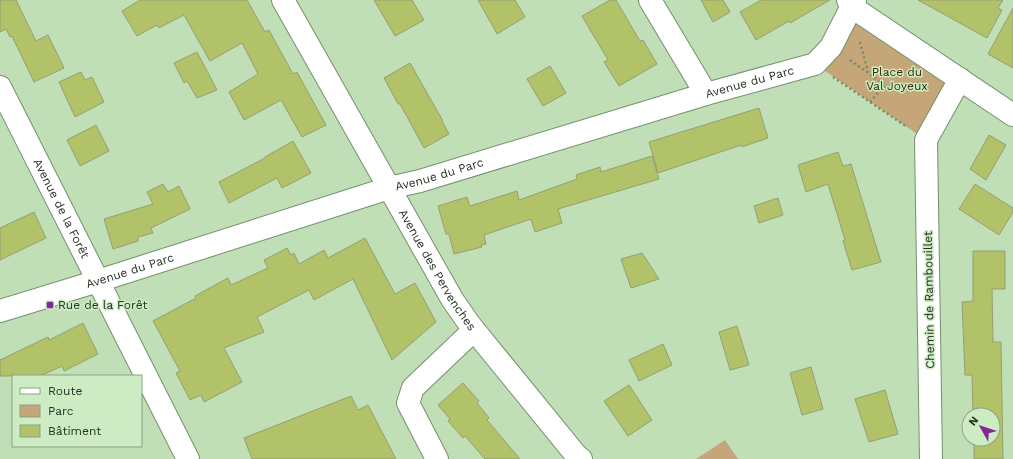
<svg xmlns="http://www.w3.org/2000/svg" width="1013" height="459" viewBox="0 0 1013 459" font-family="'Work Sans',sans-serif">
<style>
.green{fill:#c4a678}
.building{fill:#b1c269;stroke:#959f72}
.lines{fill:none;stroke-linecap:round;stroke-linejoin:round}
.minor-casing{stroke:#74906b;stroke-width:24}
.path{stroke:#748a6d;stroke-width:2.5;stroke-dasharray:2 3;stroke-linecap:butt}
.minor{stroke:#fff;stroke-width:22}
.poi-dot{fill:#802997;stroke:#cdecc4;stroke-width:1.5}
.labels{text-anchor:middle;stroke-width:3;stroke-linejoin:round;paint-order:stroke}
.park-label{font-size:12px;fill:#3e2a04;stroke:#cdecc4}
.street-label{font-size:12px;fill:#253121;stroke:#cdecc4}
.poi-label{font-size:12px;fill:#253121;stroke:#cdecc4;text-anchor:start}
</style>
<rect width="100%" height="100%" fill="#c0dfb7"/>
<g class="green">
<path d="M852 7 960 79 926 140 815 64Z"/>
<path d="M725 440 738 459H696Z"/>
</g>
<g class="building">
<path d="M0 0H16L36 41 48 35 64 68 34 82 12 36 10 37 6 29 0 32Z"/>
<path d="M140 0H247L265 32 269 30 293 74 297 72 326 125 302 137 281 100 244 120 229 92 258 74 242 43 210 61 184 15 159 28 157 25 137 36 122 11Z"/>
<path d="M374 0H412L424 20 395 36Z"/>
<path d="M478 0H515L525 17 497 34Z"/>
<path d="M610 0H616L640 41 643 40 657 64 619 86 604 62 608 60 582 16Z"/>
<path d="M701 0H723L730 12 713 22Z"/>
<path d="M761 0H830L790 23 789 21 756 40 740 12Z"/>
<path d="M918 0H1003L998 8 1002 10 987 38Z"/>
<path d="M1013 8V68L988 54Z"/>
<path d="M197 52 217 90 197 98 187 81 184 83 174 63Z"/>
<path d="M410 63 443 121H442L449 134 424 148 400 104H398L384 78Z"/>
<path d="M550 66 566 93 543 106 527 79Z"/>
<path d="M81 72 85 80 92 77 104 102 75 117 59 82Z"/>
<path d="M759 108 768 138 742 147 741 145 658 173 649 142Z"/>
<path d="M96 125 109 151 80 166 67 140Z"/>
<path d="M989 135 1006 145 986 180 970 169Z"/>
<path d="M293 141 311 173 282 188 277 178 229 203 219 182 265 158V157Z"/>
<path d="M838 152 843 166 851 164 881 262 852 270 843 241 845 240 828 184 806 192 798 165Z"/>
<path d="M652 156 659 179 558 209 562 223 535 232 531 219 484 235 486 244 481 245 482 247 454 254 449 234H446L438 206 467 197 470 206 517 191 519 200 577 179 576 175 600 167 601 172Z"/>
<path d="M163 184 168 192 179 186 190 209 151 228 153 233 138 237V241L113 249 104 219 153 204 147 192Z"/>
<path d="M975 184 1013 208V212L999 235 959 209Z"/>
<path d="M778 198 783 215 759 223 754 206Z"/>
<path d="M34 212 46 238 0 260V228Z"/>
<path d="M365 238 395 294 415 283 436 322 392 360 353 279 314 300 309 290 257 317 264 332 224 348 242 382 204 402 201 395 190 400 176 373 180 371 153 321 196 298 195 296 228 278 231 285 268 268 264 260 287 248 291 255 294 253 299 264 324 250 328 258Z"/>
<path d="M973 251H1005V289H992L993 342H1001L1003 459H974V439H993V415H973L972 375H965L962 302 973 301Z"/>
<path d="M642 253 659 279 631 288 621 259Z"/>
<path d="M83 323 98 354 64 371 62 366 40 376H0V360L48 337 49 340Z"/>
<path d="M737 326 749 365 730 370 719 332Z"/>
<path d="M663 344 672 365 639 381 629 360Z"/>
<path d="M811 367 823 409 802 415 790 373Z"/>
<path d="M463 383 479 401 477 403 489 418 487 420 520 459H485L465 436 463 438 448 421 450 419 438 405Z"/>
<path d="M629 385 652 420 628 436 604 401Z"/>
<path d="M885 390 898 434 869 442 855 399Z"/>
<path d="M351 396 358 410 368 405 396 459H252L244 438Z"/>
</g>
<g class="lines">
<g class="minor-casing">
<g id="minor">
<path id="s1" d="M283 0 452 299 470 325 576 455 581 459"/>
<path d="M650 0 706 94"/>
<path d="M848 0 852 7 1013 115"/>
<path id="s2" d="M0 87 188 459"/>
<path id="s3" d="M0 311 98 281 389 188 420 181 706 94 815 64 831 47 855 0"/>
<path d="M437 459 408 403 413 388 474 330"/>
<path d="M931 459 926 140 960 79"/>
</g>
</g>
<g class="path">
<path d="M860 42 868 72"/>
<path d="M850 60 888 87 924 83"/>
<path d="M833 77 907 127"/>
<path d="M870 102 883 87 923 83"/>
</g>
<use href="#minor" class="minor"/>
</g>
<rect class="poi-dot" x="46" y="301" width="8" height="8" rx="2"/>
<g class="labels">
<g class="park-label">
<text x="897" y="76">Place du<tspan x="897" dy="14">Val Joyeux</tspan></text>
</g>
<g class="street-label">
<text dy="4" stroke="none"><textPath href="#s3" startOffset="784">Avenue du Parc</textPath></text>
<text dy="4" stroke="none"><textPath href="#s3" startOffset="460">Avenue du Parc</textPath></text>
<text dy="4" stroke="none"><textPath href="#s2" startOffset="136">Avenue de la Forêt</textPath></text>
<text dy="4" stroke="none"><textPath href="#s1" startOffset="311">Avenue des Pervenches</textPath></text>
<text dy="4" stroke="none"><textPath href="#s3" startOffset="136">Avenue du Parc</textPath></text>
<text transform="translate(929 300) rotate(-91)" y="4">Chemin de Rambouillet</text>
</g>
<g class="poi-label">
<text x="58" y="309">Rue de la Forêt</text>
</g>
</g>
<rect x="12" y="375" width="130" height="72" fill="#cdecc4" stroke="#8aa183"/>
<rect x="20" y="388" width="20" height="6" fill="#ffffff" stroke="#8aa183"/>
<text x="48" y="395" font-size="12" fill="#253121">Route</text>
<rect x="20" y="405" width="20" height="12" fill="#c4a678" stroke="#8aa183"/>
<text x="48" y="415" font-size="12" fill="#253121">Parc</text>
<rect x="20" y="425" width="20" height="12" fill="#b1c269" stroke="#8aa183"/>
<text x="48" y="435" font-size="12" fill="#253121">Bâtiment</text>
<g transform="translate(981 427) rotate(309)"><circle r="19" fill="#cdecc4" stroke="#8aa183"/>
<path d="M0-3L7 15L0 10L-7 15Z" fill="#802997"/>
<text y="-6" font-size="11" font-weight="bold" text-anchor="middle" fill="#253121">N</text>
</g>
</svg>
